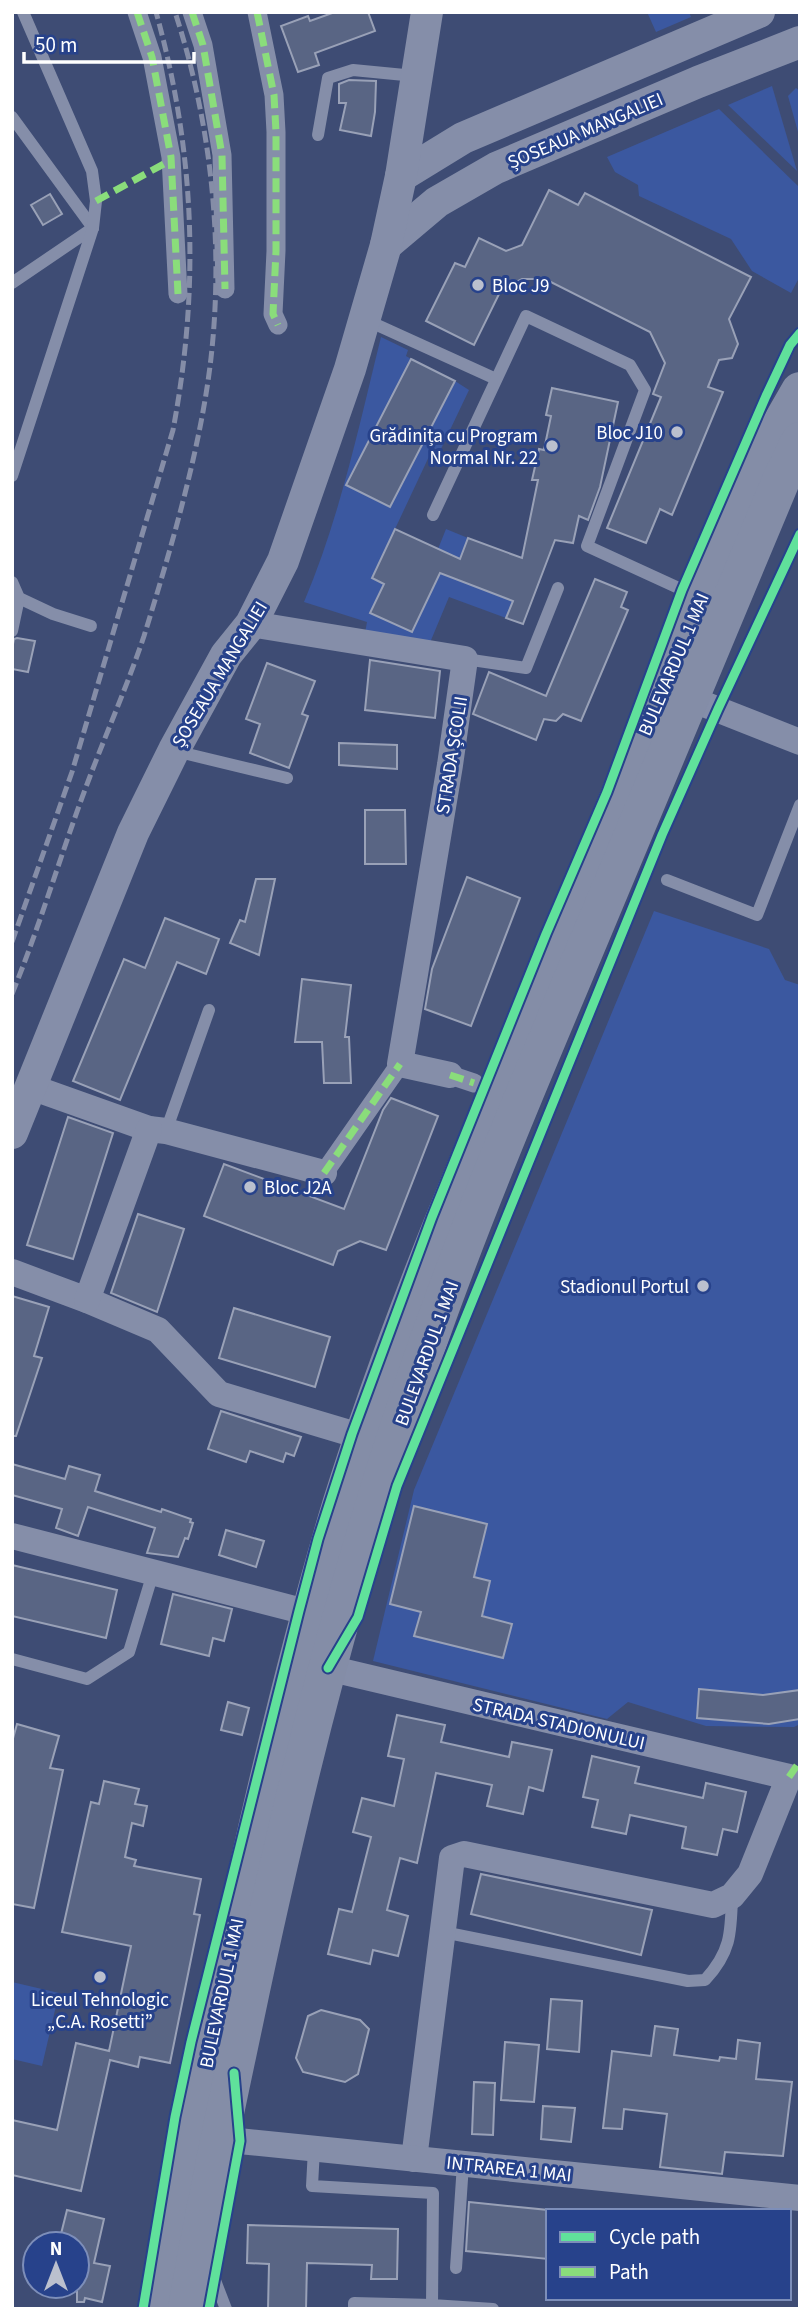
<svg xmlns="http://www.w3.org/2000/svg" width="812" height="2321" viewBox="0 0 812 2321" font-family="'Source Sans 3',sans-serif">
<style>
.green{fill:#3b58a0}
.building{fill:#596584;stroke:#99a1b7;stroke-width:2}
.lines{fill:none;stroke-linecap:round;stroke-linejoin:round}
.service{stroke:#858ea9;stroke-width:12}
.pedestrian{stroke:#858ea9;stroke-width:19}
.minor{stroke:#858ea9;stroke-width:26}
.tertiary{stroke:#858ea9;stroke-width:32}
.primary{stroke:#848da7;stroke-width:38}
.rail{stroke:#858da7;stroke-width:5;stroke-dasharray:12 5;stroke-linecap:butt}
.quiet{stroke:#8add7b;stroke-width:7;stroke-dasharray:14 7;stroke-linecap:butt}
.cycleway-casing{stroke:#27428b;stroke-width:13}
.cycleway{stroke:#60e19b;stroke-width:9}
.poi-dot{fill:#bbc0ce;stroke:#27428b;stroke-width:2.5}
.labels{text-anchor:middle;stroke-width:6;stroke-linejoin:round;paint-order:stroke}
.street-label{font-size:19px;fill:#fff;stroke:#27428b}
.poi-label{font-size:19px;fill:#fff;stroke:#27428b;text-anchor:end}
</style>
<rect width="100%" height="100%" fill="#3e4c74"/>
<g class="green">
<path d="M647 12H689L691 17 656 32Z"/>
<path d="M772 86 797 171 728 105Z"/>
<path d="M796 88 800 91V139L788 96Z"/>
<path d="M719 109 798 186 800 276 791 293 752 271 731 239 639 196 638 185 615 172 607 157Z"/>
<path d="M381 337 408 350 406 356 411 359 347 484 455 381 469 390 440 451 433 448 372 578 384 584 371 613 412 631 435 582 438 549 446 529 468 538 453 578 513 601 506 618 449 597 429 645 365 633 367 622 304 602C340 517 359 426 381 337Z"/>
<path d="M654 911 769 949 785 980 800 985V1724L794 1727 706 1726 628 1702 607 1719 373 1661 414 1490Z"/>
<path d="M12 1982 59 1993 42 2066 12 2059Z"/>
</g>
<g class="building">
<path d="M335 12H368L375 31 315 53 319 65 298 72 281 26 308 16 310 21Z"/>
<path d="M349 80 376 81 375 112 371 136 340 130 346 103H339V84Z"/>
<path d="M549 190 578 205 585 193 751 277 729 319 738 344 732 358 719 360 708 387 723 392 672 515 660 509 646 543 607 528 661 397 653 394 665 363 650 332 545 279H522L501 290 474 345 426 321 455 263 465 267 479 238 506 251 522 245Z"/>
<path d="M50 194 62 214 43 225 31 205Z"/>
<path d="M411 359 455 381 390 507 346 485Z"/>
<path d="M552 388 618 402 600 487 588 520 579 516 573 543 555 540 523 624 506 618 513 601 440 573 412 632 370 613 384 584 372 578 395 529 460 559 468 538 522 558 538 480H532L539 449 544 450 551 416 546 415Z"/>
<path d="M595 579 627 592 621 607 628 610 581 721 563 714 556 721 544 719 536 740 473 714 489 672 546 696Z"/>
<path d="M17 638 35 641 28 672 12 669V649L14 639Z"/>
<path d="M370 660 440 671 435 718 365 710Z"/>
<path d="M267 663 315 681 302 714 308 716 289 768 250 753 260 724 246 719Z"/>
<path d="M339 743 397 745V769L339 765Z"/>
<path d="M365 810H405L406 864H365Z"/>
<path d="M467 877 520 898 471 1026 425 1009 432 969Z"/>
<path d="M256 879H275L259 955 230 943 240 920 245 922Z"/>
<path d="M165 918 219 939 206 974 177 962 120 1100 73 1081 124 959 145 968Z"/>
<path d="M302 979 351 985 345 1037H349L351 1083H324L322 1042H295Z"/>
<path d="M391 1098 438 1116 386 1250 360 1241 338 1251 333 1265 204 1216 224 1164 344 1209 383 1110Z"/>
<path d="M68 1117 113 1133 73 1259 27 1245Z"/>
<path d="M138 1214 184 1229 157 1312 111 1293Z"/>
<path d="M12 1296 49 1307 34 1356 42 1358 16 1436H12Z"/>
<path d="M234 1308 330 1337 315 1387 219 1358Z"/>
<path d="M221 1411 301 1437 294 1456 286 1453 283 1462 250 1451 246 1462 208 1449Z"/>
<path d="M12 1464 65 1479 69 1466 100 1475 95 1491 161 1512 162 1509 191 1519 190 1522 193 1523 188 1539 185 1538 178 1557 147 1553 155 1528 88 1507 78 1536 56 1528 62 1509 12 1495Z"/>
<path d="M414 1506 487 1524 474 1577 490 1581 482 1616 512 1624 503 1658 414 1636 421 1612 390 1604Z"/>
<path d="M226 1530 264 1541 256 1567 219 1555Z"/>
<path d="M12 1565 117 1590 106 1638 12 1616Z"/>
<path d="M173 1594 232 1609 224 1641 213 1638 209 1656 161 1644Z"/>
<path d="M699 1689 763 1695 800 1690V1719L769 1724 697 1718Z"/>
<path d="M228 1702 249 1708 242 1735 221 1730Z"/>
<path d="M397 1715 445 1725 441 1742 509 1757 512 1742 552 1750 543 1791 529 1787 523 1814 487 1806 492 1785 436 1773 417 1863 400 1858 387 1910 408 1916 398 1956 373 1950 370 1964 328 1954 339 1909 352 1912 371 1837 353 1832 362 1798 394 1806 404 1759 388 1756Z"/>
<path d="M17 1724 59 1736 50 1768 63 1770 34 1908 12 1904V1742Z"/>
<path d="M592 1756 639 1767 635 1783 703 1798 706 1783 746 1792 737 1832 723 1829 717 1855 682 1848 686 1827 630 1815 626 1834 592 1827 598 1800 583 1797Z"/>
<path d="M104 1781 139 1789 135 1804 147 1806 143 1826 132 1823 125 1857 136 1860 134 1866 201 1879 194 1914 200 1915 170 2063 140 2057 138 2067 110 2060 81 2191 12 2175V2120L57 2130 76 2043 109 2051 131 1946 62 1932 91 1802 99 1804Z"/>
<path d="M481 1874 652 1910 641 1955 471 1914Z"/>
<path d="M551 1999 582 2001 579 2052 547 2049Z"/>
<path d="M321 2010 360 2020 369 2029 358 2074 345 2082 303 2072 296 2058 308 2016Z"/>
<path d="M655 2026 678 2029 674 2055 719 2061 720 2057 736 2059 738 2040 760 2043 756 2079 792 2082 783 2156 725 2152 722 2174 660 2167 667 2114 624 2109 622 2129 603 2128 612 2051 651 2056Z"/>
<path d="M505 2042 539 2045 534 2102 501 2100Z"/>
<path d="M474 2082 495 2083 493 2135 472 2134Z"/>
<path d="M543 2106 575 2108 571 2142 541 2139Z"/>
<path d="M469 2202 548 2210V2259L466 2251Z"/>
<path d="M67 2210 104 2219 94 2263 110 2266 102 2302 85 2298 84 2302H77V2244L59 2242Z"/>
<path d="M248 2225 398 2229 397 2279H371L372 2265 307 2263 306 2309H268L269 2264 247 2263Z"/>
</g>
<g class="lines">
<g class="service">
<path d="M12 117 93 228"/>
<path d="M318 135 328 78 353 70 415 76"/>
<path d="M12 283 93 228"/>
<path d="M366 320 496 379"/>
<path d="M12 476 93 228 96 201 92 171 23 12"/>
<path d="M433 515 526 316 630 365 645 390 587 546 696 596"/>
<path d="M12 582 19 598 53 614 91 626"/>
<path d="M12 598H19L12 631"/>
<path d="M465 659 526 668 558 588"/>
<path d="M175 751 287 778"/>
<path d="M667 880 757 915 800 805"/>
<path d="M166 1131 209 1010"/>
<path d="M12 1659 87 1679 129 1652 153 1573"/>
<path d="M443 1932 688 1981 705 1980C731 1952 731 1933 732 1896"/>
<path d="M314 2149 312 2186 433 2193 432 2305 493 2309"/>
<path d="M206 2257 226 2309"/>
<path d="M456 2268 463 2164"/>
<path d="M354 2309V2303L432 2305"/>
</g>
<g class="pedestrian">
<path d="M137 12 152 57 171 157 178 294"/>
<path d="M192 12 203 45 222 155 225 289"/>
<path d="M257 12 274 95 276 132V251L273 314 278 325"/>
<path d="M450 1075 474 1083"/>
<path d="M324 1173 400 1064"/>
</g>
<g class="minor">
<path d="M251 624 465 659 450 765 400 1064 450 1075"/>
<path d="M691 699 800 742"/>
<path d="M31 1087 149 1129 166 1131 324 1173"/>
<path d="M12 1272 87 1300 158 1330 219 1394 363 1437"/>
<path d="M87 1300 149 1129"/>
<path d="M12 1536 310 1613"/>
<path d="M328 1668 789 1777 750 1874 732 1896 713 1905 464 1854 452 1858 414 2159"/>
<path d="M219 2139 800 2198"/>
</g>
<g class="tertiary">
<path d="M401 176 463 138 759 12"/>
<path d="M386 245 437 202 496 168 698 82 800 42"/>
<path d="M12 1133 133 833 174 750 226 655 251 624 283 561 350 369 386 245 401 176 427 12"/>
</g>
<g class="primary">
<path d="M157 2309C178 2189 204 2070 230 1951 262 1801 297 1652 341 1505 370 1412 404 1320 440 1230L701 598 762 457 800 391"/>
<path d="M187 2309C203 2213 224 2118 244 2023 293 1789 351 1556 432 1331 480 1197 536 1066 591 935 655 783 719 631 782 478L800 441"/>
</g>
<g class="rail">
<path d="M12 942 72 772 173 430C200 287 195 152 156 12"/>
<path d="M12 994C41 923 62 850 89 779 107 731 128 684 144 636 171 549 201 447 211 358 224 243 211 122 175 12"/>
</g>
<g class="quiet">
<path d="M137 12 152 57 171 157 178 294"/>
<path d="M192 12 203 45 222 155 225 289"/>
<path d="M257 12 274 95 276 132V251L273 314 278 325"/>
<path d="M96 201 171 160"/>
<path d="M450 1075 474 1083"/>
<path d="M324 1173 400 1064"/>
<path d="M789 1777 800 1761"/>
</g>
<g class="cycleway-casing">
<g id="cycleway">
<path d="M328 1668 358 1617 397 1486 662 835 718 709 800 534"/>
<path d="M143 2309 175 2117 191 2042 299 1611 318 1539 352 1434 432 1217 546 934 607 792 682 590 766 396 790 345 800 333"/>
<path d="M209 2309 240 2141 234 2073"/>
</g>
</g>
<use href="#cycleway" class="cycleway"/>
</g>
<g class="poi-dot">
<circle cx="478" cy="285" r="7"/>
<circle cx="677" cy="432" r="7"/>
<circle cx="552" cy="446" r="7"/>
<circle cx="250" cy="1187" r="7"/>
<circle cx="703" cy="1286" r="7"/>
<circle cx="100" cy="1977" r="7"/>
</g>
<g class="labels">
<g class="street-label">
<text transform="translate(585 130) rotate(-23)" y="7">ȘOSEAUA MANGALIEI</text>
<text transform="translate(673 664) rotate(-67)" y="7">BULEVARDUL 1 MAI</text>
<text transform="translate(219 674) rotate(-59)" y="7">ȘOSEAUA MANGALIEI</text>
<text transform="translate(451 755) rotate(-81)" y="7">STRADA ȘCOLII</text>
<text transform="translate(426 1353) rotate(-70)" y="7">BULEVARDUL 1 MAI</text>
<text transform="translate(559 1723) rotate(13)" y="7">STRADA STADIONULUI</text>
<text transform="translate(221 1993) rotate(-78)" y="7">BULEVARDUL 1 MAI</text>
<text transform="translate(509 2168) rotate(6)" y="7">INTRAREA 1 MAI</text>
</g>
<g class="poi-label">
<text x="492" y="292" text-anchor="start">Bloc J9</text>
<text x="663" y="439">Bloc J10</text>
<text x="538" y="442">Grădinița cu Program<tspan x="538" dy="22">Normal Nr. 22</tspan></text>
<text x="264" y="1194" text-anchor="start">Bloc J2A</text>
<text x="689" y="1293">Stadionul Portul</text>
<text x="100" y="2006" text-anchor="middle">Liceul Tehnologic<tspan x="100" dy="22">„C.A. Rosetti”</tspan></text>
</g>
</g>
<rect width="812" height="2321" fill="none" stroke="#ffffff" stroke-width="28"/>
<rect x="546" y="2209" width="245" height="91" fill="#27428b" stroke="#7d8eb9" stroke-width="2"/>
<rect x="560" y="2232" width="35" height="10" fill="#60e19b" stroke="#7d8eb9" stroke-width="2"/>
<text x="609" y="2244" font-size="21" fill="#ffffff">Cycle path</text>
<rect x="560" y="2267" width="35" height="10" fill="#8add7b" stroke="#7d8eb9" stroke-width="2"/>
<text x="609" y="2279" font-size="21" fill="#ffffff">Path</text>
<g transform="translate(56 2265)"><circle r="33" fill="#27428b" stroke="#7d8eb9" stroke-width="2"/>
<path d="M0-5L12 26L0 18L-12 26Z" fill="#bbc0ce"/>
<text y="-10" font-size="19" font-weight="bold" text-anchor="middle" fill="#ffffff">N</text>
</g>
<path d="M24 52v10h170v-10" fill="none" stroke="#ffffff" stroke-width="3.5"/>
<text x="35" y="52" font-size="21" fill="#ffffff" stroke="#27428b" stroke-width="5" paint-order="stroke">50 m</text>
</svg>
